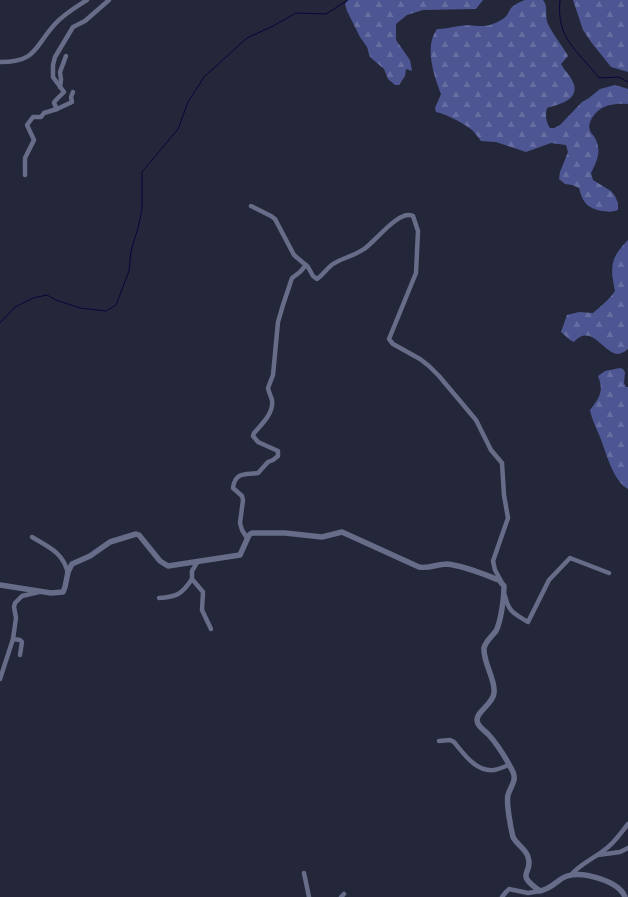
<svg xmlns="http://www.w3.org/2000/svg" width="628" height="897" viewBox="0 0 628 897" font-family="'Titillium Web',sans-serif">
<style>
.forest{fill:url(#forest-firs)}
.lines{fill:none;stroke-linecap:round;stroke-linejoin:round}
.stream{stroke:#0a043a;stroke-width:1}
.minor{stroke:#676c88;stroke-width:4.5}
.tertiary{stroke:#676c88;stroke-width:5.5}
</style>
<defs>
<pattern id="forest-firs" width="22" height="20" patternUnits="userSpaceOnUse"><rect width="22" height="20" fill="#4d5692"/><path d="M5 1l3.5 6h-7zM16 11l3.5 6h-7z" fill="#666ea1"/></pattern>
</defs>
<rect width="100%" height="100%" fill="#232739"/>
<g class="forest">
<path d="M348 0H483L476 9 423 10 407 15 396 24V40L410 60 412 71 406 69 405 76 399 85H395L388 79 384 69 370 57 367 47 360 37 347 11 345 4Z"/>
<path d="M525 0H543C549 7 544 16 548 24 553 35 562 45 568 56L561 64C564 70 569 74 572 80 582 99 561 104 547 108 545 115 546 122 550 128H554L560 125 582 102 589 98 600 89 615 85 628 89V104C613 103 600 105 592 118 590 122 588 126 590 130 590 133 594 135 595 138 602 151 597 161 591 173L593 180 611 191 615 196 618 203V210C612 212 609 212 602 211 587 208 583 203 579 188L572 185 565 184 559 179 560 172 568 152 566 145 551 143 526 152 496 142 481 141C478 137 475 133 472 130 465 124 446 114 436 112L435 108 441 94C434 76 424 47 437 29 445 29 451 27 459 26 476 23 483 31 501 20 507 17 508 13 511 8 515 4 520 2 525 0Z"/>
<path d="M573 0H628V72L611 67 591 42 583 30Z"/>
<path d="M628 240V349C626 351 622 353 619 354 604 355 592 322 574 342L570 340 561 332 567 315 579 312 593 313C601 306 609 300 615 291 610 267 610 258 628 240Z"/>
<path d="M620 368 623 369 625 372 624 383 626 387H628V489C613 481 606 452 600 437 596 427 592 420 590 410 600 397 604 391 598 376L605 371Z"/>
</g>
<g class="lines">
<g class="stream">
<path d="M560 0C556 40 578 50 599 78L619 77 628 82"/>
<path d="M0 323 15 307 33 298 47 295 56 300 80 308 106 311 116 305 129 271 131 251 138 228 142 209V172L178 129 188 102 204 77 247 38 273 26 296 13 326 14 348 0"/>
</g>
<g class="minor">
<path d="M0 62C37 62 34 47 55 24 64 14 76 7 87 0"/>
<path d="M60 87 61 80 60 72 66 56"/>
<path d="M57 109 72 102 71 97 73 92"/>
<path d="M25 175V158L34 140 27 125 33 117H41L44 113 57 109 54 103 55 101 64 92 53 77V65L55 57 73 27 85 21 109 0"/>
<path d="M251 206 271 216 275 219 294 255 308 267 313 276 317 279C323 275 327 268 333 264 342 258 354 256 364 249 375 242 399 209 413 216L418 231 416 273 389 339 393 344 420 359 429 366 439 376 476 420 491 450 502 463 504 495 508 518 493 561 495 570 501 581"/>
<path d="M32 537C49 547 64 553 68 574"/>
<path d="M247 538 242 530 240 523 243 500 242 496 233 488C235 471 246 475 258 473L268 462 273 460 278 456V451L258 442 253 436 254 433C262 424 274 413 272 400 271 396 269 393 268 388L273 375 278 322 283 305 292 278 300 272 306 265"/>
<path d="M198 561 192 571V579L203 592 202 610 211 629"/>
<path d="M505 596C509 613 515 614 528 622L549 580 570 558 609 573"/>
<path d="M159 598C177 597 182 594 192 579"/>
<path d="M13 639 20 640 22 642 20 655"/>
<path d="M0 679 13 639 16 618 14 607 15 603 22 596 39 592"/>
<path d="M439 741 450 740 454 742C464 754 476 772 494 770 499 769 504 767 509 765"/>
<path d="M598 855 620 852 628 848"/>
<path d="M304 873 309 897"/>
<path d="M571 875C580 864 591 860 603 851 614 844 620 834 628 824"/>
<path d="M341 897 344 894"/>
<path d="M502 897 506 892 509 889 528 893 540 891"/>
</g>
<path class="tertiary" d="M0 585 51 593 63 592 65 587 68 572 72 564 90 556 110 542 136 534 139 535 160 561 168 566 240 555 249 535 252 533H285L322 537 342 532 419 567C429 569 437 564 447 564 465 566 483 574 499 580L504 586C504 598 501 621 496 631 492 636 485 642 484 648 483 663 496 680 494 693 493 704 477 711 477 720 477 726 484 730 488 734 498 745 507 760 513 772 517 781 510 787 508 795 506 803 511 829 513 837 517 845 526 849 528 857 534 875 513 872 540 891 554 888 556 880 567 876 583 871 619 881 625 897"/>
</g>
</svg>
